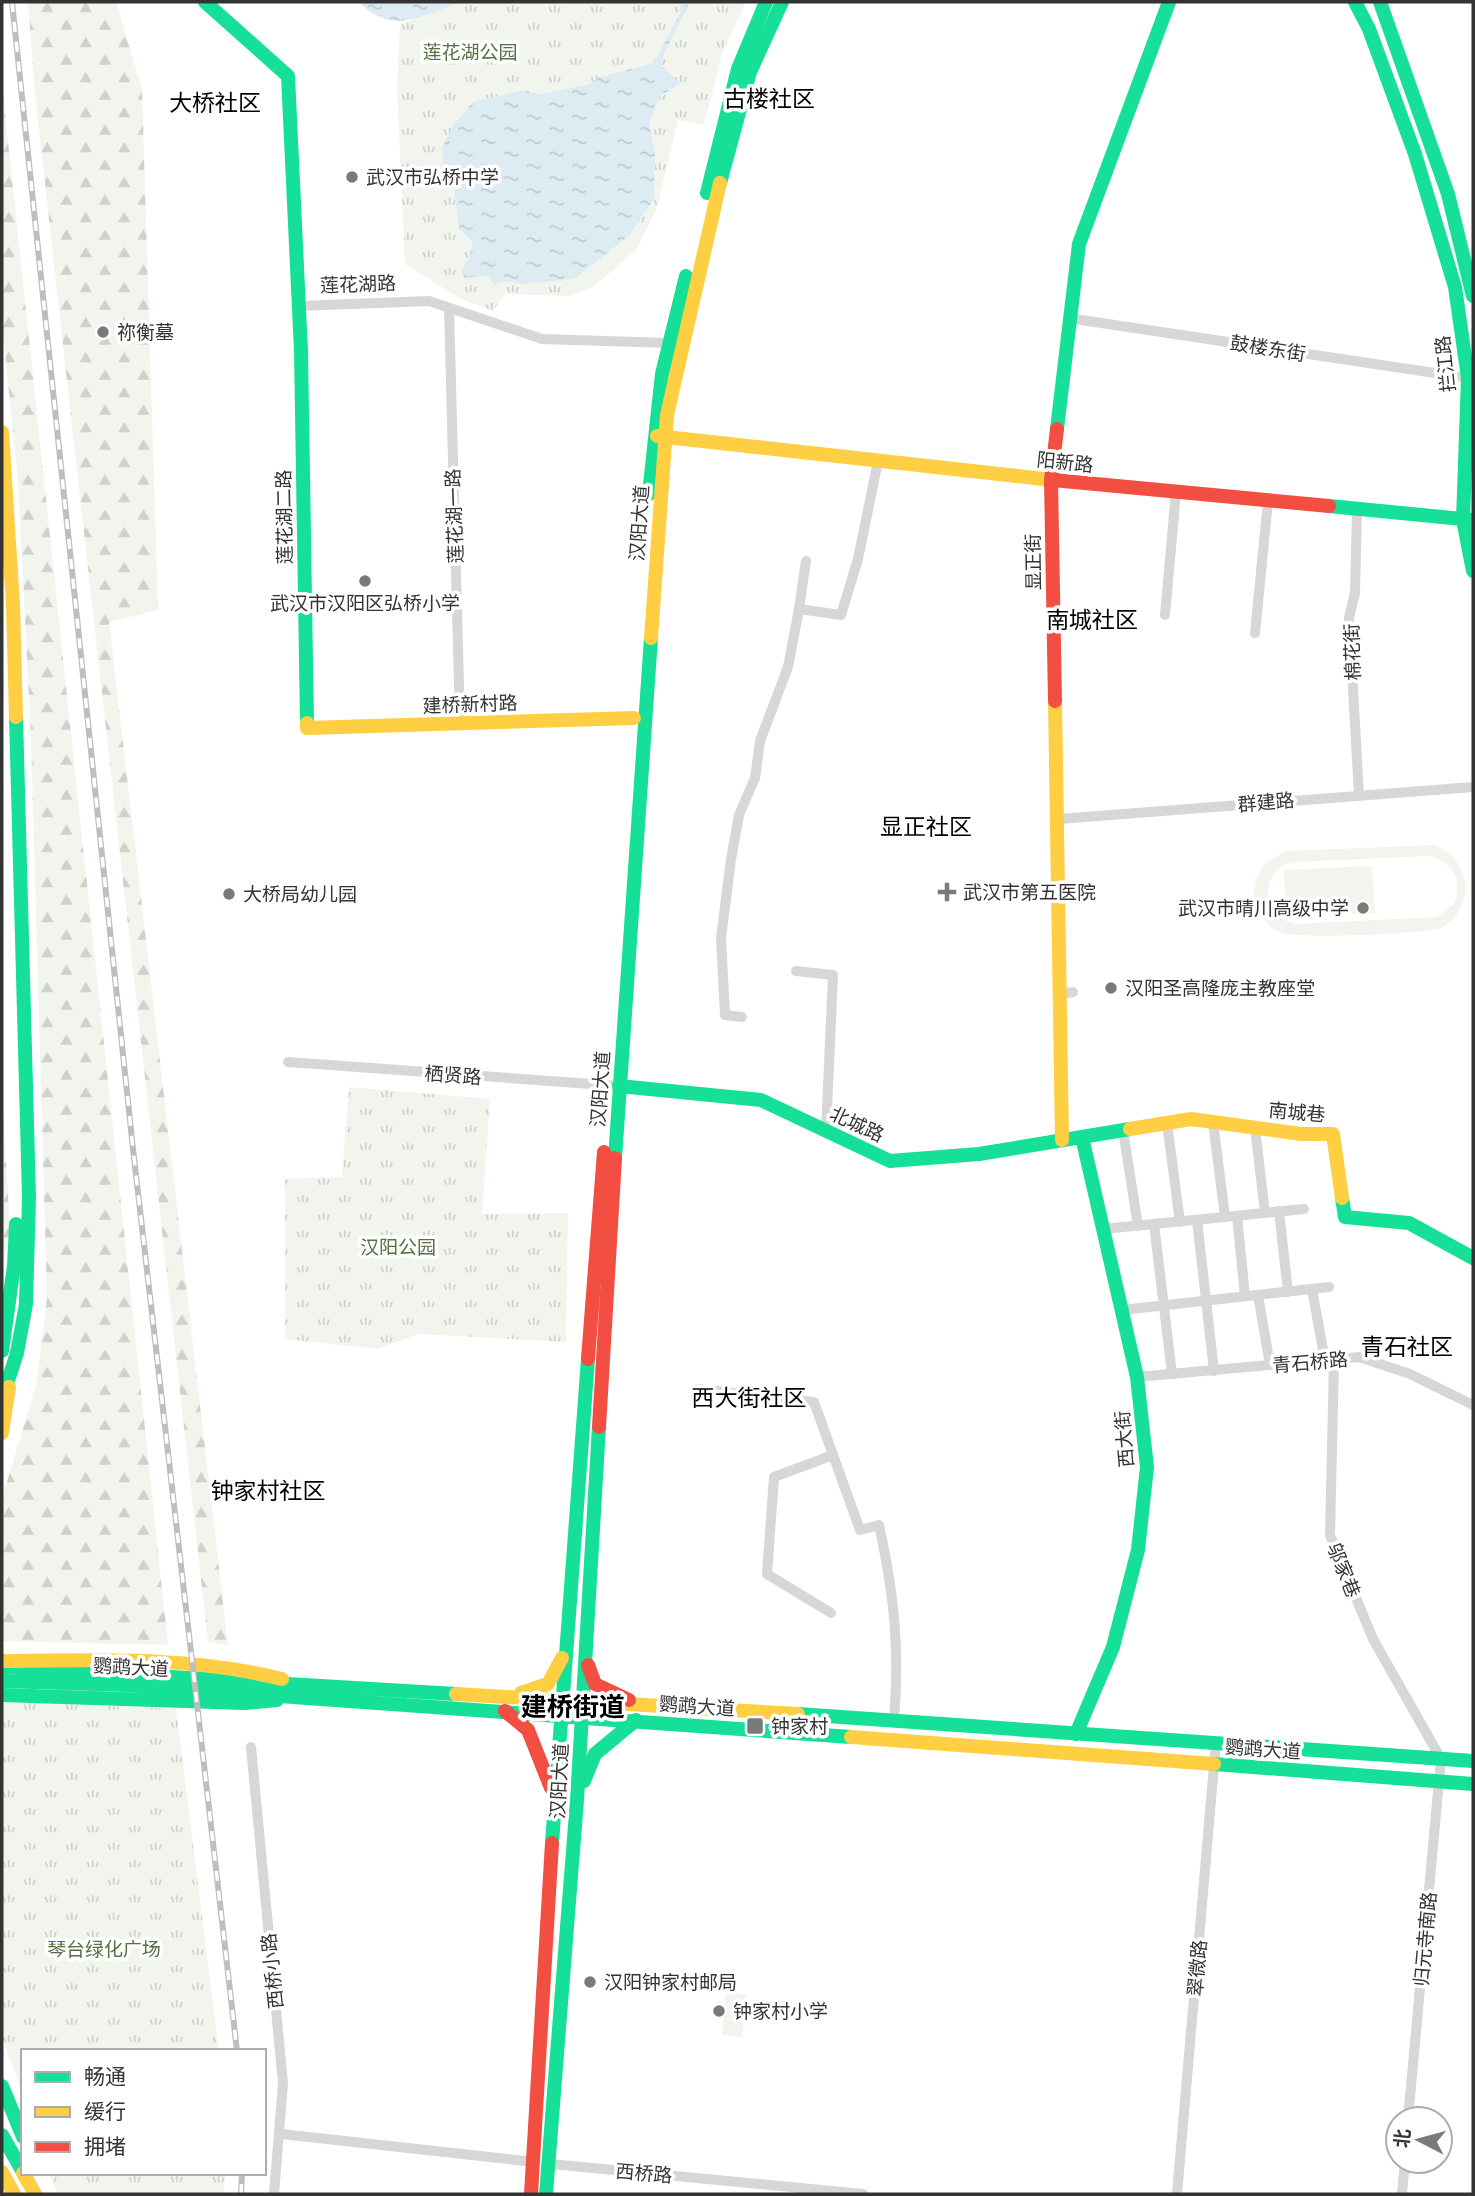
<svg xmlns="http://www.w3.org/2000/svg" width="1475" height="2196" viewBox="0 0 1475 2196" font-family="'Sofia Sans Condensed','Noto Sans SC',sans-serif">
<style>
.forest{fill:url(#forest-firs)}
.park{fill:url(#park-tufts)}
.pitch{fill:#f1f5ed;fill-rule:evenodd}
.water{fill:url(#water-ripples)}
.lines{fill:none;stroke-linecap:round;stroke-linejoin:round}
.street{stroke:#d7d7d7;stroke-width:10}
.fast{stroke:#16e098;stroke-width:14}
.slow{stroke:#ffcf43;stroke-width:14}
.jam{stroke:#f24e42;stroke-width:14}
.rail-casing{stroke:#bebebe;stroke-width:6}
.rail{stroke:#fff;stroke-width:3.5;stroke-dasharray:10;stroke-linecap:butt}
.poi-dot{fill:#7a7a7a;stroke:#fff;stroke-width:2.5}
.labels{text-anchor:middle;stroke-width:7;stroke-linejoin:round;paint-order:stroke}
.park-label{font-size:19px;fill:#56703f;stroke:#fff}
.poi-label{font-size:19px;fill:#333;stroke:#fff;text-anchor:start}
.street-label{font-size:19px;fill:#333;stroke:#fff}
.quarter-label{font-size:23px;fill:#000;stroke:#fff}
.district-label{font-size:26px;font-weight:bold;fill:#000;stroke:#fff}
</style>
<defs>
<pattern id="forest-firs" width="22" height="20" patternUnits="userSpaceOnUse" patternTransform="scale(1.75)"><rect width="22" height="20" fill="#f1f5ed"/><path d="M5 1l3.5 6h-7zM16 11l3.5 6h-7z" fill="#cfd2cc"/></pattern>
<pattern id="park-tufts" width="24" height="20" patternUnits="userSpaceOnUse" patternTransform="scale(1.75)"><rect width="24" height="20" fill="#f1f5ed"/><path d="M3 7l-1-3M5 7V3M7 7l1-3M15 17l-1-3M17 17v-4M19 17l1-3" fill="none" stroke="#cfd2cc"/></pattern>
<pattern id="water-ripples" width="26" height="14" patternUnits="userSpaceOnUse" patternTransform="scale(1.75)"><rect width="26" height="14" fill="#ddebf3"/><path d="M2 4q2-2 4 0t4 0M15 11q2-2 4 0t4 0" fill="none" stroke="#becad1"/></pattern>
</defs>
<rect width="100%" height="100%" fill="#fff"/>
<g class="forest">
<path d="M28 2H116L142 89 158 610 109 622 228 1646 208 1642 35 94Z"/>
<path d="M2 85 168 1645 2 1641V1498L36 1386 47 1299 31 739 18 481 2 323Z"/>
<path d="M2 1095 10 1228 2 1269Z"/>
</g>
<g class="park">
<path d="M461 2H681L680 13 654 63 599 77 590 84 536 95 526 90 454 187 459 229 472 240V251L462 270 523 284 630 235 654 199 655 153 649 124 659 97 679 83 662 66V61L687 2H746L722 54 704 125 678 120 657 208 636 250 594 286 570 296 505 294 493 311 460 298 405 264 397 87 400 24Z"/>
<path d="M349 1087 490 1099 482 1214 568 1213 566 1342 418 1334 378 1349 285 1339V1179L342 1177Z"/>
<path d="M2 1701 176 1709 219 2051H23V2096L2 2036Z"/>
<path d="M50 2173H225L224 2194H57Z"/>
</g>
<g class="pitch">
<path d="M1433 845C1473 858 1475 907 1443 927 1428 934 1300 939 1283 933 1267 928 1254 911 1254 893 1254 871 1269 858 1287 851ZM1431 856C1454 864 1463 881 1454 904L1437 917 1296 924C1261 917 1258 873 1292 862Z"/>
<path d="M1372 866 1375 913 1286 918 1284 870Z"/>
<path d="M726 1992 746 1994 742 2037 722 2035Z"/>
</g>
<g class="water">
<path d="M359 2H461C423 15 392 37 359 2Z"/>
<path d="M681 2H687L688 5 664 55 662 66 680 83 659 97 649 124 655 153 654 199 630 235 574 279 523 284 506 281 495 285 487 276 464 278 462 270 472 251V241L459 229 454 188 445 181 442 148 454 124 474 101 526 90 536 95 590 84 599 77 654 63 680 13Z"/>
</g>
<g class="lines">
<g class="street">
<path d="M299 306 429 301 542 339 669 343"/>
<path d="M449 308 460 723"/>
<path d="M1068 318 1468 378"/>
<path d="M1357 510 1355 593 1349 618 1359 795"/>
<path d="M799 609 806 561"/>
<path d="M1165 615 1176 492"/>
<path d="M1255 633 1268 501"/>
<path d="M1059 819 1473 787"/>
<path d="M796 971 833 975 826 1131"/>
<path d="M1061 994 1073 992"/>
<path d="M742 1017 725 1015 721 938 731 859 739 815 755 778 760 741 788 667 799 609 841 615 858 559 878 461"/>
<path d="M288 1062 619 1086"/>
<path d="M1213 1122 1225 1217"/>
<path d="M1167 1123 1180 1222"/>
<path d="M1255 1128 1265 1213"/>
<path d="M1123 1130 1138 1226"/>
<path d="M1279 1211 1288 1292"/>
<path d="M1237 1216 1245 1296"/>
<path d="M1197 1220 1214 1371"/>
<path d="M1154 1224 1172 1374"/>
<path d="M1103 1229 1304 1209"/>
<path d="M1312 1289 1325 1361"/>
<path d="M1258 1295 1270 1365"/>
<path d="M1122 1310 1329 1287"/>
<path d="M1334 1360 1330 1535 1373 1639 1441 1759 1408 2119"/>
<path d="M1137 1377 1359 1357 1410 1374 1473 1405"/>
<path d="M698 1389 814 1402 860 1530 879 1525C894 1594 900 1649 894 1720"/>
<path d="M831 1613 767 1574 774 1477 833 1455"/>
<path d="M251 1747 283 2083 274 2194"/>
<path d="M281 2134 534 2162"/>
<path d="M551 2164 863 2194"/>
<path d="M1177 2194 1216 1742"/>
<path d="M1402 2194 1405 2161"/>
</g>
<g class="fast">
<path d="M205 2 288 76 301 351 307 723"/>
<path d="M1355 2 1369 29 1415 154 1455 287 1468 378 1463 520 1473 571"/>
<path d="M1380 2 1448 194 1473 296"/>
<path d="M720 183 750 72 782 2"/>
<path d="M707 193 738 69 766 2"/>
<path d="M1057 429 1079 244 1169 2"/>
<path d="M649 494 662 374 686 276"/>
<path d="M1329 506 1473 520"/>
<path d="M619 1086 761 1100 890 1161 979 1154 1130 1129"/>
<path d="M615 1158 651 638"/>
<path d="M1342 1198 1345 1217 1409 1223 1473 1258"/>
<path d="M2 1351 14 1266 16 1224"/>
<path d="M2 1399 17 1353 26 1304 29 1197 16 717"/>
<path d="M2 1667 456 1694"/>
<path d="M2 1681 126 1685 851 1737"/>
<path d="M2 1695 245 1703 277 1700"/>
<path d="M798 1714 1473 1761"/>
<path d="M1076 1734 1113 1647 1138 1550 1147 1467 1137 1377 1082 1137"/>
<path d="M1214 1764 1473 1784"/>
<path d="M584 1781 595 1754 636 1720"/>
<path d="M552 1843 588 1359"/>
<path d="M2 2086 23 2137"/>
<path d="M2 2135 23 2172"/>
<path d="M546 2194 577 1800 599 1427"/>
</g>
<g class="slow">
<path d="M2 432 13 605 16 717"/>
<path d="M657 436 1053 480"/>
<path d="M651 638 667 415 720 183"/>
<path d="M1055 701 1062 1140"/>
<path d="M307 723V728L634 718"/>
<path d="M1130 1129 1191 1119 1301 1134H1333L1342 1198"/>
<path d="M2 1433 9 1387"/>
<path d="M2 1661C96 1660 191 1656 282 1679"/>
<path d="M521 1693 548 1684 562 1658"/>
<path d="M456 1694 798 1714"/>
<path d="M851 1737 1214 1764"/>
<path d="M2 2172 14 2194"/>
<path d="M23 2173 35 2194"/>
</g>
<g class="jam">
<path d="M1053 480 1329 506"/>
<path d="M1055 701 1051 480 1057 429"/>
<path d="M588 1359 604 1152"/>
<path d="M599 1427 615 1158"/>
<path d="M588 1665 595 1684 629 1700"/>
<path d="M505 1711 528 1730 551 1788"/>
<path d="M531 2194 552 1843"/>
</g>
<g class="rail-casing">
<g id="rail">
<path d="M12 2 133 1149 237 2051"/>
<path d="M241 2194 242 2173"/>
</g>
</g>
<use href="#rail" class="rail"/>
</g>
<g class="poi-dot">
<circle cx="352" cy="177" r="7"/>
<circle cx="103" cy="332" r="7"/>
<circle cx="365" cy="581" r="7"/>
<path d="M943.5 881.5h7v7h7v7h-7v7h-7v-7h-7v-7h7z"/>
<circle cx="229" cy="894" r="7"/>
<circle cx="1363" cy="908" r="7"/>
<circle cx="1111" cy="988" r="7"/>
<rect x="746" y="1717" width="18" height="18" rx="3.5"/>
<circle cx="590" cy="1982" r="7"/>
<circle cx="719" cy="2011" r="7"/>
</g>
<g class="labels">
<g class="park-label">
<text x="470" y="59">莲花湖公园</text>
<text x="398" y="1254">汉阳公园</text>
<text x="104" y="1956">琴台绿化广场</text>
</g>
<g class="poi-label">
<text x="366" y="184">武汉市弘桥中学</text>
<text x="117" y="339">祢衡墓</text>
<text x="365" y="610" text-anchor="middle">武汉市汉阳区弘桥小学</text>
<text x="963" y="899">武汉市第五医院</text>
<text x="243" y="901">大桥局幼儿园</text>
<text x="1349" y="915" text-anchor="end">武汉市晴川高级中学</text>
<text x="1125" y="995">汉阳圣高隆庞主教座堂</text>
<text x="771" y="1733">钟家村</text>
<text x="604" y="1989">汉阳钟家村邮局</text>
<text x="733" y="2018">钟家村小学</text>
</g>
<g class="street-label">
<text transform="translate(358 284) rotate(-2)" y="7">莲花湖路</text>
<text transform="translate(1268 348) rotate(9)" y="7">鼓楼东街</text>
<text transform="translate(1445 364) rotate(-96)" y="7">拦江路</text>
<text transform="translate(1065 462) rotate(6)" y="7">阳新路</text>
<text transform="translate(454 516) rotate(-92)" y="7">莲花湖一路</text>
<text transform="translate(284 517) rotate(-91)" y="7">莲花湖二路</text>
<text transform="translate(639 523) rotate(-86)" y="7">汉阳大道</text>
<text transform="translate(1033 562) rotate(-91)" y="7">显正街</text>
<text transform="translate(1352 652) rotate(-92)" y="7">棉花街</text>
<text transform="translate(470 704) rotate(-2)" y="7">建桥新村路</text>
<text transform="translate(1266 802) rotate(-5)" y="7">群建路</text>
<text transform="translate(453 1075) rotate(4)" y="7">栖贤路</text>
<text transform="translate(600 1089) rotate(-86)" y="7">汉阳大道</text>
<text transform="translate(1297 1112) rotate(5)" y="7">南城巷</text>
<text transform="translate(857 1124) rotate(25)" y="7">北城路</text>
<text transform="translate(1310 1362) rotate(-5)" y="7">青石桥路</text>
<text transform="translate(1124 1439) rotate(-95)" y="7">西大街</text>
<text transform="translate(1344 1570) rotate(68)" y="7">邬家巷</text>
<text transform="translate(131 1667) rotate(3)" y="7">鹦鹉大道</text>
<text transform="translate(697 1706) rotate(4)" y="7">鹦鹉大道</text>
<text transform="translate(1263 1749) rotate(4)" y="7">鹦鹉大道</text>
<text transform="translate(559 1781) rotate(-87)" y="7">汉阳大道</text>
<text transform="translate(1425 1939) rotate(-85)" y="7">归元寺南路</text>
<text transform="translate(1197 1968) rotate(-85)" y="7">翠微路</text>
<text transform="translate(272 1971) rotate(-96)" y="7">西桥小路</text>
<text transform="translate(644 2173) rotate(5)" y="7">西桥路</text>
</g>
<g class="quarter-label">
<text x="769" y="107">古楼社区</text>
<text x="215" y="111">大桥社区</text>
<text x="1092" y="628">南城社区</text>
<text x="926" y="835">显正社区</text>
<text x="1407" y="1355">青石社区</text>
<text x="749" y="1406">西大街社区</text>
<text x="268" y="1499">钟家村社区</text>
</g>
<g class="district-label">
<text x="573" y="1716">建桥街道</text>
</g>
</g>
<rect width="1475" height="2196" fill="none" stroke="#333333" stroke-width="7"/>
<rect x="21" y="2049" width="245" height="126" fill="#ffffff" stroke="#adadad" stroke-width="2"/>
<rect x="35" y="2072" width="35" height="10" fill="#16e098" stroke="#adadad" stroke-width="2"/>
<text x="84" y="2084" font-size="21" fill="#333333">畅通</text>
<rect x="35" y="2107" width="35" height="10" fill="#ffcf43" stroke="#adadad" stroke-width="2"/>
<text x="84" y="2119" font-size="21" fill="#333333">缓行</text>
<rect x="35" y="2142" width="35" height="10" fill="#f24e42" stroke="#adadad" stroke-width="2"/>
<text x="84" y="2154" font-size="21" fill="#333333">拥堵</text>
<g transform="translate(1419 2140) rotate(276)"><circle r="33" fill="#ffffff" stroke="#adadad" stroke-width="2"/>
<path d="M0-5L12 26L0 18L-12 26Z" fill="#7a7a7a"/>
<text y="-10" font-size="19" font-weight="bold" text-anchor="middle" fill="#333333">北</text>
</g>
</svg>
